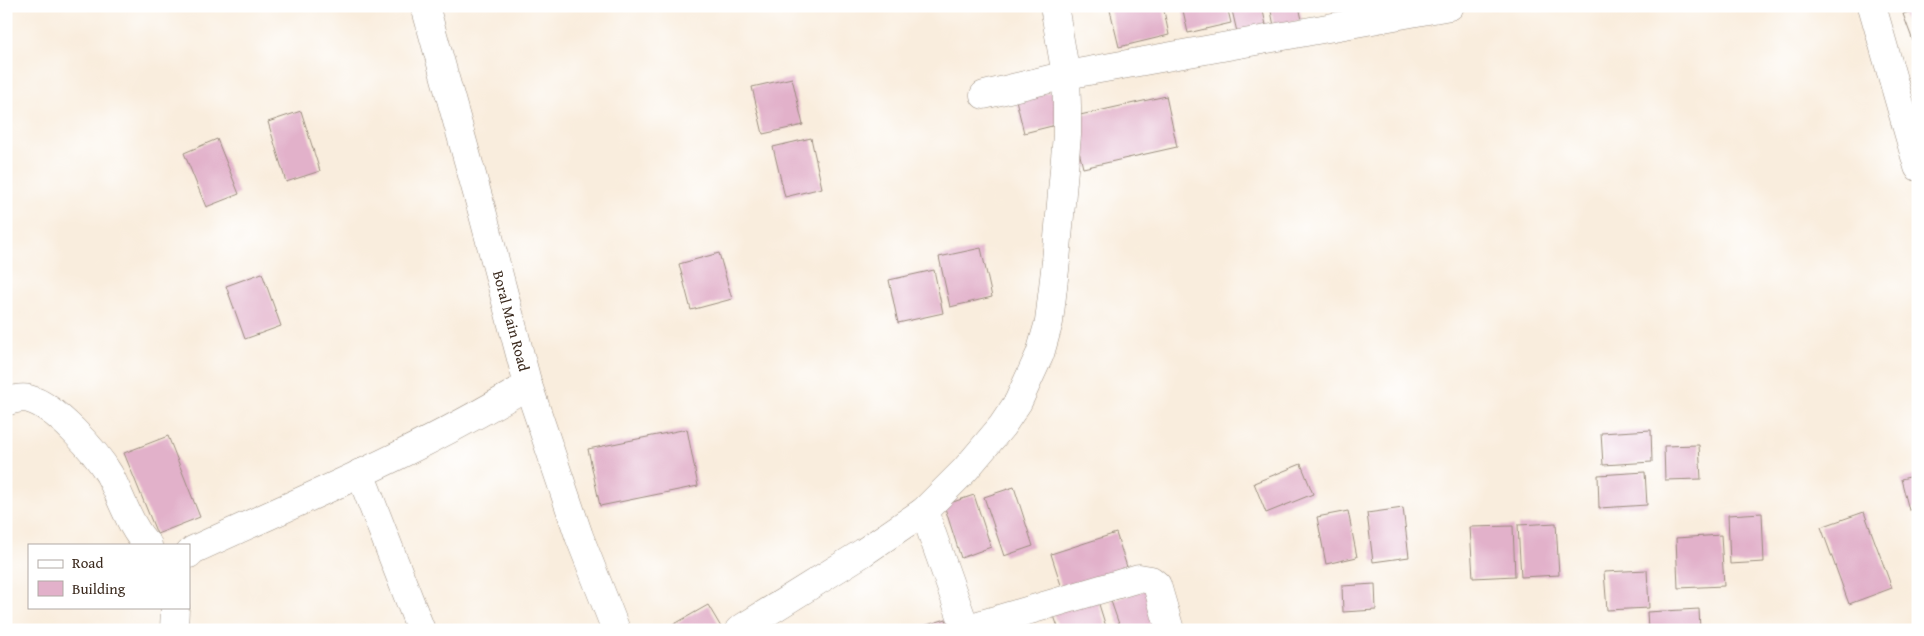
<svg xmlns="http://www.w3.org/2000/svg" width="1924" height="636" viewBox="0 0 1924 636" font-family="'Gentium Book Plus',serif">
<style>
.building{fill:#e2b1ca}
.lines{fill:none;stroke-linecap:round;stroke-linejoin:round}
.street-casing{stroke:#9a8c7e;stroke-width:29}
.secondary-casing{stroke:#9a8c7e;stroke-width:29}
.street{stroke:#fff;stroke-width:28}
.secondary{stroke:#fff;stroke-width:28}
.labels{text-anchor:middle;stroke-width:5;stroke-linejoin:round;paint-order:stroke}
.street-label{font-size:15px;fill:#3b2a1e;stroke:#fff}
</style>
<rect width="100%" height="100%" fill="#fff"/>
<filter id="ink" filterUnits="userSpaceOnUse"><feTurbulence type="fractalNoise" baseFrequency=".02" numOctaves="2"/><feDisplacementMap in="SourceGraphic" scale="10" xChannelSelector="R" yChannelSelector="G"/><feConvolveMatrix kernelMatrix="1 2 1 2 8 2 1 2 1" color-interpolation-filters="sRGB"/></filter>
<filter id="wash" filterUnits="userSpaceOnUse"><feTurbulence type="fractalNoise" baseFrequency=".0096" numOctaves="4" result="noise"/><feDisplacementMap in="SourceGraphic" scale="20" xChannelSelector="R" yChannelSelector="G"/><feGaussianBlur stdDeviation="1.12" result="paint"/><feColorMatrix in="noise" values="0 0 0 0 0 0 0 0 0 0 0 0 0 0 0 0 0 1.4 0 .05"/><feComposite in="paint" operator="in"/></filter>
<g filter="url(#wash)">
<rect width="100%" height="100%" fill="#f9eddd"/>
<g id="blocks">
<g class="building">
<path d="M1109 6H1163L1169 35 1119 47Z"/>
<path d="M1182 6H1227L1231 23 1188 33Z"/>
<path d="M1231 6H1262L1266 25 1237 32Z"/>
<path d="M1270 6H1299L1302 20 1274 26Z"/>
<path d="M1918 9V39L1913 41 1903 14Z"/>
<path d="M792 78 803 125 763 134 752 87Z"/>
<path d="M1053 91 1060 124 1024 133 1016 100Z"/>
<path d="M1166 96 1177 147 1083 168 1071 117Z"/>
<path d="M301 111 320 171 286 182 268 122Z"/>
<path d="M811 138 822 188 785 197 773 147Z"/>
<path d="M217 139 239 194 206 207 184 153Z"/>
<path d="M981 248 992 297 950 307 939 257Z"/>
<path d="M719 253 732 299 691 310 679 264Z"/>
<path d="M934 270 943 313 898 323 889 280Z"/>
<path d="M262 273 281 326 245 339 226 286Z"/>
<path d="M687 429 698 486 600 506 588 449Z"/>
<path d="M1651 430 1652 462 1603 465 1601 433Z"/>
<path d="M168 436 200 517 157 534 124 453Z"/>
<path d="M1699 445 1701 479 1665 480 1664 446Z"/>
<path d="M1301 464 1313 494 1266 513 1254 483Z"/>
<path d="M1645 472 1647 505 1599 508 1598 475Z"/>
<path d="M1918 475V508L1909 510 1901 479Z"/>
<path d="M1014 487 1033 546 1004 556 984 497Z"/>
<path d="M974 495 991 547 961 558 944 505Z"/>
<path d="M1403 508 1409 557 1373 562 1367 513Z"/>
<path d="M1348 511 1357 557 1326 564 1317 517Z"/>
<path d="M1864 512 1892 588 1849 604 1821 527Z"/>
<path d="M1762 513 1764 562 1730 564 1728 515Z"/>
<path d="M1556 523 1559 575 1521 577 1518 525Z"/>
<path d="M1513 526 1515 576 1473 578 1470 527Z"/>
<path d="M1116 533 1127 567 1062 588 1051 554Z"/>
<path d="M1721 535 1724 586 1678 588 1676 538Z"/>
<path d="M1647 570 1649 608 1607 610 1604 572Z"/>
<path d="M1375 584 1376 610 1343 612 1342 586Z"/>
<path d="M1152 587 1166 630H1121L1111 601Z"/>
<path d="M1097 598 1107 630H1059L1053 613Z"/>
<path d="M708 605 721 627 717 630H664Z"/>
<path d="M1699 609 1700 630H1648L1647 612Z"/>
<path d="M946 619 949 630H914V629Z"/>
</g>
</g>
</g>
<g filter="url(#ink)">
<use href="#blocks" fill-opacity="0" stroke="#9a8c7e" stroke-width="1"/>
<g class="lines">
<g class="street-casing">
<g id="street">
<path d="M1872 6 1918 167"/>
<path d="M984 95 1066 75 1450 6"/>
<path d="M6 402C14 399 21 397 29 399 54 405 96 452 109 474 120 494 131 530 148 545"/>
<path d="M360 473 421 630"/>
<path d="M924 511 966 630"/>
<path d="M189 554 193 550C306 498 422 450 528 385"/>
<path d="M965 629 1139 578 1151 580 1157 585 1170 630"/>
<path d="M174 630 175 607"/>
<path d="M739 630 864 552 924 511 965 470 1002 426 1018 402 1040 354 1049 322 1056 261 1067 135V107L1066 75 1054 6"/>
</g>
</g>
<g class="secondary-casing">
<path id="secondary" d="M425 6 482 211 528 385 579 536 616 630"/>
</g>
<use href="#street" class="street"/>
<use href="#secondary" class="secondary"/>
</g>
</g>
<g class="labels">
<g class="street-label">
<text transform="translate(511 321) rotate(75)" y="5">Boral Main Road</text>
</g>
</g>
<rect width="1924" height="636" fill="none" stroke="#fff" stroke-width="25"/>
<rect x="28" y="544" width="162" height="65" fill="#ffffff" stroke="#b1aaa5"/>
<rect x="38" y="560" width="25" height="8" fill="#ffffff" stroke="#b1aaa5"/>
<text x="72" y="568" font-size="15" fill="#3b2a1e">Road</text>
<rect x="38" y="581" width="25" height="15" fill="#e2b1ca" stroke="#b1aaa5"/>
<text x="72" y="594" font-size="15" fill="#3b2a1e">Building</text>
</svg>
